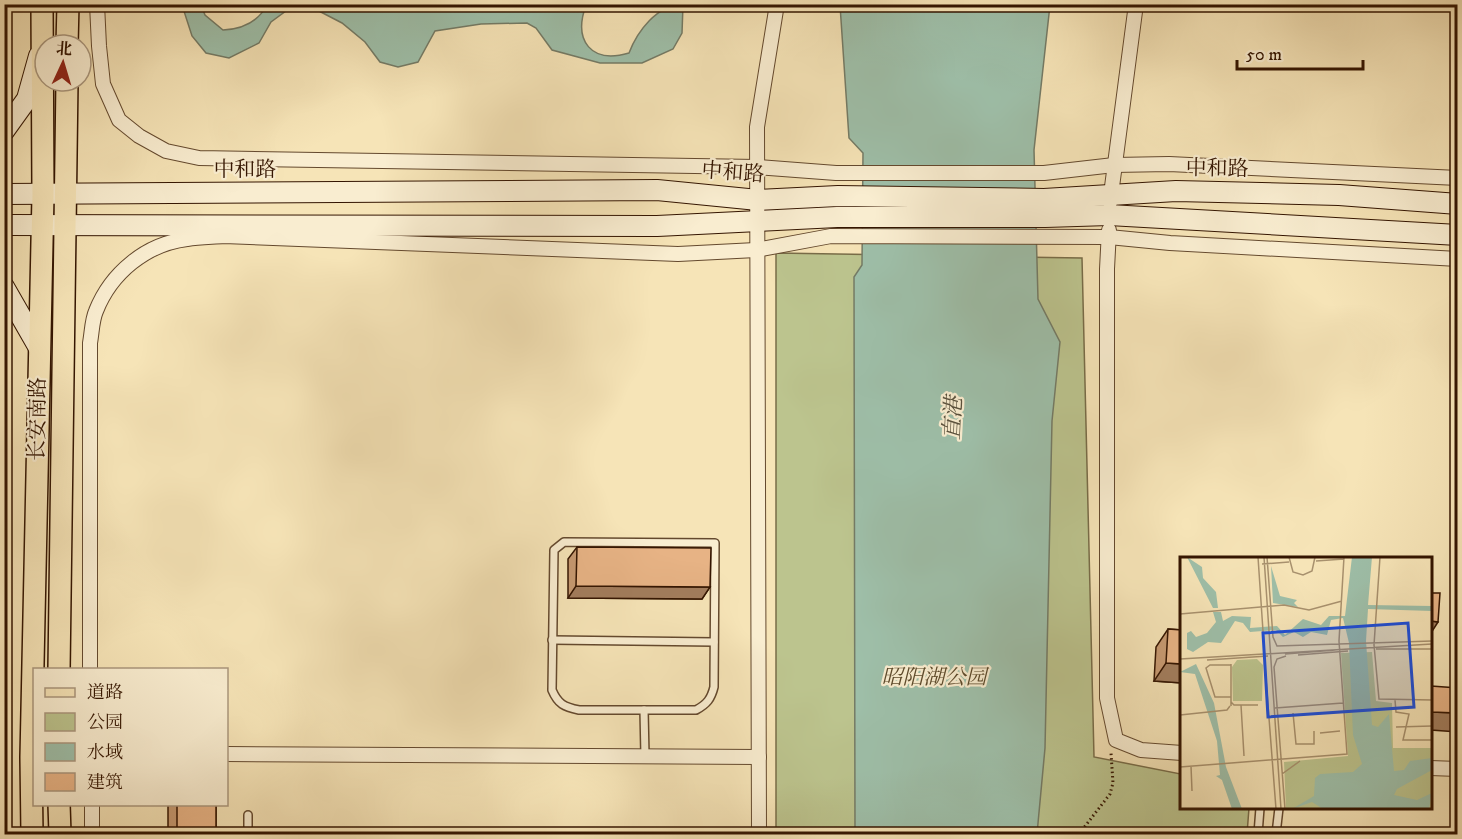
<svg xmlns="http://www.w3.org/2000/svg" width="1462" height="839" viewBox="0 0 1462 839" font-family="'IM FELL DW Pica','Noto Serif SC',serif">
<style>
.green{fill:#bcc48e;stroke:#786c48;stroke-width:1.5}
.water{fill:#9ebfa9;stroke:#747b66;stroke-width:1.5}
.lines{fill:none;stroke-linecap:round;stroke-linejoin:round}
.lane-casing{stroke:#64492e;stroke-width:10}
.street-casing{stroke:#64492e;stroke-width:16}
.secondary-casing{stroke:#341501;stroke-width:22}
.primary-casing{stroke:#341501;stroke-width:24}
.path{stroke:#341501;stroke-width:3;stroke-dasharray:1.5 3;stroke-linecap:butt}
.lane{stroke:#f9edd0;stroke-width:7}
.street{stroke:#f9edd0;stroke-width:14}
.secondary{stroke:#f9edd0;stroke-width:20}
.primary{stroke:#f6e4b7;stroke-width:21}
.wall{fill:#c79a72;stroke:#341501;stroke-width:1.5}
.shaded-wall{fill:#a27d5d;stroke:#341501;stroke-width:1.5}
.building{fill:#e7b385;stroke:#341501;stroke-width:1.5}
.labels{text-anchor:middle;stroke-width:4.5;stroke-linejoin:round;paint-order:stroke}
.street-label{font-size:21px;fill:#341501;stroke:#f9edd0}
.park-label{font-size:21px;font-style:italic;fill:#5d4a2b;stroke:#f9edd0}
.water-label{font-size:22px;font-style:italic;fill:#59503c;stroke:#f9edd0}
.inset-road{fill:none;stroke:#a8916e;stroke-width:1.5}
.view{fill:#1d4ed8;fill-opacity:0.15;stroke:#1d4ed8;stroke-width:3}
.inset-edge{fill:none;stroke:#341501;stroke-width:3}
</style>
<rect width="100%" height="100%" fill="#f6e4b7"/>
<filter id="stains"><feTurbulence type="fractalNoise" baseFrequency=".00333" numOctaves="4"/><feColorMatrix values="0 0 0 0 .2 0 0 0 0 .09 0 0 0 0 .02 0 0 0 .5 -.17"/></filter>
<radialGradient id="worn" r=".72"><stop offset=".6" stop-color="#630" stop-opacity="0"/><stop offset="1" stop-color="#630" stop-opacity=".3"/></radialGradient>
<path class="green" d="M776 253 1082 258 1094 757 1181 774 1182 808H1249L1247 834H776Z"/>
<g class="water">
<path d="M182 5H201L205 15 223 30C242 29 258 22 267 5H586C573 41 591 64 629 53 637 32 657 4 683 5L682 33 673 49 642 63H600L552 50 536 28 527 23 481 24 435 31 418 62 398 67 380 62 365 42 342 23 317 10 286 11 271 22 259 43 229 58 206 53 192 36Z"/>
<path d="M840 5H1050L1034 150 1038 299 1060 342 1052 421 1045 748 1037 834H855L854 277 862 265 863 153 849 138Z"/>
</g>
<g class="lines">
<g class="lane-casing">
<g id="lane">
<path d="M564 542 715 543 714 687C711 699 707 704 696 710H579C564 707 558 704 552 690L554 550Z"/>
<path d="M552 640 714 642"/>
<path d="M644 710 645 756"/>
<path d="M248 834V815"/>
<path d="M1258 834 1260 808"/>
<path d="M1276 834 1279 808"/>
</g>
</g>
<g class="street-casing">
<g id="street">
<path d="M97 4 99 46 103 84 119 120 139 136 166 151 199 158 757 167 836 173H1044L1114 165 1169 164 1458 178"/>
<path d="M4 76 5 131"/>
<path d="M1110 202 1136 4"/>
<path d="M1109 230 1107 269V698L1116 740 1141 750 1182 753"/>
<path d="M90 670V343C92 332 92 320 96 311 111 273 146 244 187 239 199 237 211 237 224 236L678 254 756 250 831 236 1109 237 1170 243 1458 259"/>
<path d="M226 754 759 757"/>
<path d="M1430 768 1458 769"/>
<path d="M92 804V834"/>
<path d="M759 834 757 127 777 4"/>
</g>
</g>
<g class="secondary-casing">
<g id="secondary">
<path d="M4 131 27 99 39 56"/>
<path d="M4 194 657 190 758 200 838 196 1044 199 1176 191 1339 195 1458 204"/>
<path d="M4 225 657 226 837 217H1045L1109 215 1458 235"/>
<path d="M4 287 39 348"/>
</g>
</g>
<g class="primary-casing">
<g id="primary">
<path d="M67 45 68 4"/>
<path d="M59 670 67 81"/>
<path d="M59 804 60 834"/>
<path d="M32 834 31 757 43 195 42 4"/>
</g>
</g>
<path class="path" d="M1079 834 1110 794 1113 783 1111 753"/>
<use href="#lane" class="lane"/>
<use href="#street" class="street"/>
<use href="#secondary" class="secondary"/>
<use href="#primary" class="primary"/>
</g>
<g class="wall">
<path d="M577 547 710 587 702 599 568 598V559Z"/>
<path d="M1168 629 1182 630V683L1154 681 1156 647Z"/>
<rect x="168" y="804" width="48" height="30"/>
</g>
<g class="shaded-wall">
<path d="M576 586 710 587 702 599 568 598Z"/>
<path d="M1431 621 1438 622 1431 633Z"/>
<path d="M1166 663 1182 664V683L1154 681Z"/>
<path d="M1431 712 1458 713V732L1431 730Z"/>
</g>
<g class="building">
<path d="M577 547 711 548 710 587 576 586Z"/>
<path d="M1431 593H1440L1438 622 1431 621Z"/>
<path d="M1168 629 1182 630V664L1166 663Z"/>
<path d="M1431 686 1458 688V713L1431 712Z"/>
<rect x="177" y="804" width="39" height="30"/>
</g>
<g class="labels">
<g class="street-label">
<text transform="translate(1217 168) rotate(1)" y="7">中和路</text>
<text x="245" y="176">中和路</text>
<text transform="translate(733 172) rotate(4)" y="7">中和路</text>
<text transform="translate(37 419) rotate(-89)" y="7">长安南路</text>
</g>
<g class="park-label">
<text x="934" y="684">昭阳湖公园</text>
</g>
<g class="water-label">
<text transform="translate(952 418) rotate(-87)" y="8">直港</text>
</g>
</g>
<g transform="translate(1180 557)">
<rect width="252" height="252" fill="#f6e4b7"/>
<path d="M192 95 196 144 212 146 213 191H252V252H106L104 205 168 199 161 96ZM77 102 83 108 82 144H53L52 110 57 103Z" fill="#bcc48e"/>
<path d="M7 0 22 10 23 21 36 35 38 51H33ZM172 0H192L188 48 252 49V54L188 52 186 84 192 168 198 170 209 157 214 214 224 213 230 204 252 201V213L217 232 214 238 237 243 252 236 249 252H143L132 245 112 252 134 239 135 221 140 217 173 215 182 207 173 178 169 86 163 61 151 63 147 78 131 75 123 80 114 75 103 80 96 73 70 75 63 66 55 64 41 86 28 85 13 95 7 92V76L11 74 16 80 27 76 36 65 33 55H41L43 64 52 59 71 60 70 71 97 69 105 78 123 62 141 68 149 59H165ZM91 9 100 39 117 43 114 46 118 50 93 46ZM16 107 34 146 46 210 62 252H52L42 223 36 219 40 218 37 184 15 117 0 115Z" fill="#9ebfa9"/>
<path class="inset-road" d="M78 0 84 89M84 0 101 252M87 0 93 80 97 89 252 84M109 0 113 15 123 18 132 14 135 0M200 0 194 88 199 142 252 143M136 4 164 2M82 7 109 5M0 57 104 48 129 53 162 44M196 92H252M105 97 156 93M118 98 168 94M0 102 252 87M27 103 88 99M51 107V145M51 108H30L26 111 35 140H51M85 109 96 252M215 143 216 155 229 157 223 183H252M61 148 64 199M51 149V145L54 148H78M95 151 163 146M113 156 116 187H134V174M0 158 47 153 50 149M216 170 252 169M140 176 160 174M11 209 12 234M0 210 167 197 159 84 164 0M102 217 120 204M105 252 94 110 97 102 106 99"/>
<path class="view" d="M228 66 234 150 88 160 83 76Z"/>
<rect width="252" height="252" class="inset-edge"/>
</g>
<rect width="1462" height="839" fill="none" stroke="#f6e4b7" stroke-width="24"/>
<rect x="6" y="6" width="1450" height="827" fill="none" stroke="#341501" stroke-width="3"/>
<rect x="12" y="12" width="1438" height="815" fill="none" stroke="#341501" stroke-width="1.5"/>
<rect x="33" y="668" width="195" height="138" fill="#f9edd0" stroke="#aa977d" stroke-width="1.5"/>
<rect x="45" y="688" width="30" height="9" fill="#f6e4b7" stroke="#aa977d" stroke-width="1.5"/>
<text x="87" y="698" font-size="18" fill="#341501">道路</text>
<rect x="45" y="713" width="30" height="18" fill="#bcc48e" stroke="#aa977d" stroke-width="1.5"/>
<text x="87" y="728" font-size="18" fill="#341501">公园</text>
<rect x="45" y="743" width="30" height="18" fill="#9ebfa9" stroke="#aa977d" stroke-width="1.5"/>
<text x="87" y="758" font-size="18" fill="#341501">水域</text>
<rect x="45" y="773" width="30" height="18" fill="#e7b385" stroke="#aa977d" stroke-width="1.5"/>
<text x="87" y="788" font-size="18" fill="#341501">建筑</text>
<g transform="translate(63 63) rotate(4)"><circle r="28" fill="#f9edd0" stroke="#aa977d" stroke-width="1.5"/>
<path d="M0-4.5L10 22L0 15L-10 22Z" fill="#8f2418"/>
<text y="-9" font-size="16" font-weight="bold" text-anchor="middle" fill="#341501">北</text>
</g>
<path d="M1237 60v9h126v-9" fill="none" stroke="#341501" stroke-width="3"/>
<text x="1246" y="60" font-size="18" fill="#341501" stroke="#f9edd0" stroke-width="4.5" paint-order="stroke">50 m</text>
<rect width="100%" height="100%" filter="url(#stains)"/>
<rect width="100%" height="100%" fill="url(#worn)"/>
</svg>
